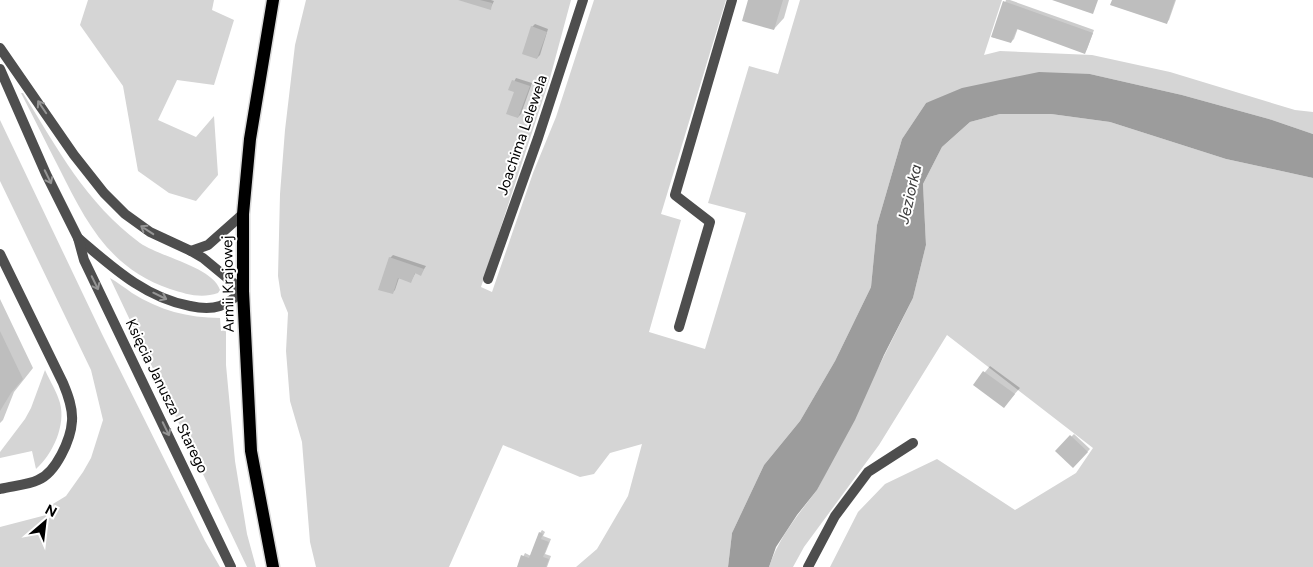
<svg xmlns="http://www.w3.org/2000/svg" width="1313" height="567" viewBox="0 0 1313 567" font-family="Figtree,sans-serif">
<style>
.green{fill:#d5d5d5}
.water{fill:#9c9c9c}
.shadow{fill:#0003}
.building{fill:#bebebe}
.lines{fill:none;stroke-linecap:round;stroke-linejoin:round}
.primary-casing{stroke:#dbdbdb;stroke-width:15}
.service{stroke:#4e4e4e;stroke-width:10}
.minor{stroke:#4e4e4e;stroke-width:10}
.tertiary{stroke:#4e4e4e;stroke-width:10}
.primary{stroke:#000;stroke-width:12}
.oneway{stroke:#959595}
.labels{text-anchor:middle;stroke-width:4;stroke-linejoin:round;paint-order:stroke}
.street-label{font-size:15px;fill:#000;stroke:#fff}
.water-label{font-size:16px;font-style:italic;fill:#3d3d3d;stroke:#fff}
</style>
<rect width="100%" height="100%" fill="#fff"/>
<g class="green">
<path d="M88 0H214L212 10 234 20 214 85 177 80 158 120 196 137 214 116 218 175 196 201 169 193 138 171 123 86 80 25Z"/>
<path d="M306 0H571L550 78 481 287 492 292 533 173 556 117 594 0H726L661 214 681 220 649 332 705 349 746 213 708 203 749 66 778 74 800 0H1002L984 55 1000 51 1092 55 1170 72 1295 110 1313 112V134L1269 119 1182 95 1090 74 926 103 902 139 877 225 871 287 835 361 800 421 764 465 732 533 728 567H576L597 549 628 496 642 444 610 453 594 474 580 477 503 445 449 567H316L310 542 302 442 290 401 286 351 288 313 281 296 278 276 280 194 285 130 295 45Z"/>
<path d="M23 93C57 148 86 203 140 243 160 257 213 267 220 290L218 293C201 299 186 294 170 289 109 268 86 222 59 168 46 143 34 118 21 93Z"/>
<path d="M1000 114H1051L1110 122 1226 159 1313 178V567H830L858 512 885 484 937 459 1015 510 1076 473 1093 448 947 335 879 445 804 547 793 567H769C779 537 798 515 817 490L913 298 926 245 923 184 942 147 970 122Z"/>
<path d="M0 120 102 334 205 541 220 567H0V527L50 514 48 507 66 496 83 472 91 458 103 420 91 370 0 181Z"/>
<path d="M110 278C117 282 125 288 132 293 159 310 188 318 220 318L221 331 226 330V365L235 461 247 534 256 567H247Z"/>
<path d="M45 370C50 381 57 392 60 403 66 425 53 454 36 469L32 451 0 458V452L25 419 31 408Z"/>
</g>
<path class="water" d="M1039 72 1090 74 1182 95 1269 119 1313 134V178L1226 159 1110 122 1051 114H1000L970 122 942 147 923 184 926 245 913 298 884 355 855 420 817 490 797 515 776 547 769 567H728L732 533 764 465 800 421 835 361 871 287 877 225 902 139 926 103 962 88Z"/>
<g class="shadow">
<path d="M461 0H491L494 1 490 9Z"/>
<path d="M749 0H789L784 18 774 29Z"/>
<path d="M1006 0H1010L1094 30 1087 49 1085 52 1018 28 1014 39 1011 42 992 37Z"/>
<path d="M1113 0H1176L1169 20 1166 23Z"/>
<path d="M535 24 548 29 540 55 537 58 532 27Z"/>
<path d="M516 78 532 83 521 114 518 117 515 91 510 89Z"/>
<path d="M393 255 426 266 421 274 416 272 411 281 399 278 395 290 392 293 390 258Z"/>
<path d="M0 299 33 368 14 392 3 420 0 423Z"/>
<path d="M990 366 1020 388 1004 406 975 384Z"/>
<path d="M1074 434 1090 449 1073 467 1057 451Z"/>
<path d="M542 530 545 532 543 536 551 539 545 554 551 556 547 567H518L525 553 531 556 540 533Z"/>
</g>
<g class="building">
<path d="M458 0H480L492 3 491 10Z"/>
<path d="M748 0H783L774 30 742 21Z"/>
<path d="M1052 0H1098L1093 14Z"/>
<path d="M1112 0H1175L1167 24 1110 5Z"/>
<path d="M1003 1 1093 33 1085 54 1017 29 1011 43 991 37Z"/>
<path d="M531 26 547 32 537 59 522 54Z"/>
<path d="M512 80 530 86 518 118 506 114 514 92 508 90Z"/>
<path d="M389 257 424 269 421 276 415 273 411 283 398 278 393 294 378 290Z"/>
<path d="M0 331 23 379 11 393 0 411Z"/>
<path d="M983 371 1015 394 1004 408 973 385Z"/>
<path d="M1070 435 1088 452 1073 468 1055 451Z"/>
<path d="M539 532 543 534 541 539 549 542 543 557 549 559 546 567H517L521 555 529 558Z"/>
</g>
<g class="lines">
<g class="primary-casing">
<path id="primary" d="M273 567 251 451 243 291V214L250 139 273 0"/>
</g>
<g class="service">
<path d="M488 279 538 138 583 0"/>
<path d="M679 327 710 222 675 195 732 0"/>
</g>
<g class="minor">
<path d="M0 254 63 383C68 395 73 408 72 421 71 439 56 473 38 480 28 485 11 486 0 489"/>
<path d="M808 567 835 516 868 472 913 443"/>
</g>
<g class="tertiary">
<path d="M0 48 74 155 104 193 125 214 150 232 191 251 203 258 243 291C236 297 229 303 220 306 211 309 199 308 190 306 145 298 111 266 78 238"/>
<path d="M0 69 46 174 78 238 84 260 231 567"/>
<path d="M191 251 208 245 243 214"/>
</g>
<use href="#primary" class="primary"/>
</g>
<defs><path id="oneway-shaft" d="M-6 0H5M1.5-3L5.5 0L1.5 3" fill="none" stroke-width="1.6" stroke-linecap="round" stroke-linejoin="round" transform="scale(1.25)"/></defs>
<g class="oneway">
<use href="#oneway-shaft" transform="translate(42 107) rotate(-124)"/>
<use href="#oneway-shaft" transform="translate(48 177) rotate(64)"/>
<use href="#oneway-shaft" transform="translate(147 230) rotate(-147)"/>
<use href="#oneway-shaft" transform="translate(95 283) rotate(64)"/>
<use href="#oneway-shaft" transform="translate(160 296) rotate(26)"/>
<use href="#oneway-shaft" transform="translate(166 429) rotate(64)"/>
</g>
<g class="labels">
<g class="street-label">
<text transform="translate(522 135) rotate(-71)" y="5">Joachima Lelewela</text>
<text transform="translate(228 284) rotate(-91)" y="5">Armii Krajowej</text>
<text transform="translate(167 396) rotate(64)" y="5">Księcia Janusza I Starego</text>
</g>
<g class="water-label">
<text transform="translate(909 194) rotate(-77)" y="6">Jeziorka</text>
</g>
</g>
<g transform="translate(45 522) rotate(28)" stroke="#ffffff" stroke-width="4" paint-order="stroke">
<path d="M0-4L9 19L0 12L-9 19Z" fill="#000000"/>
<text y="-8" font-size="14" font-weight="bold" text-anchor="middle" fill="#000000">N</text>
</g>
</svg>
